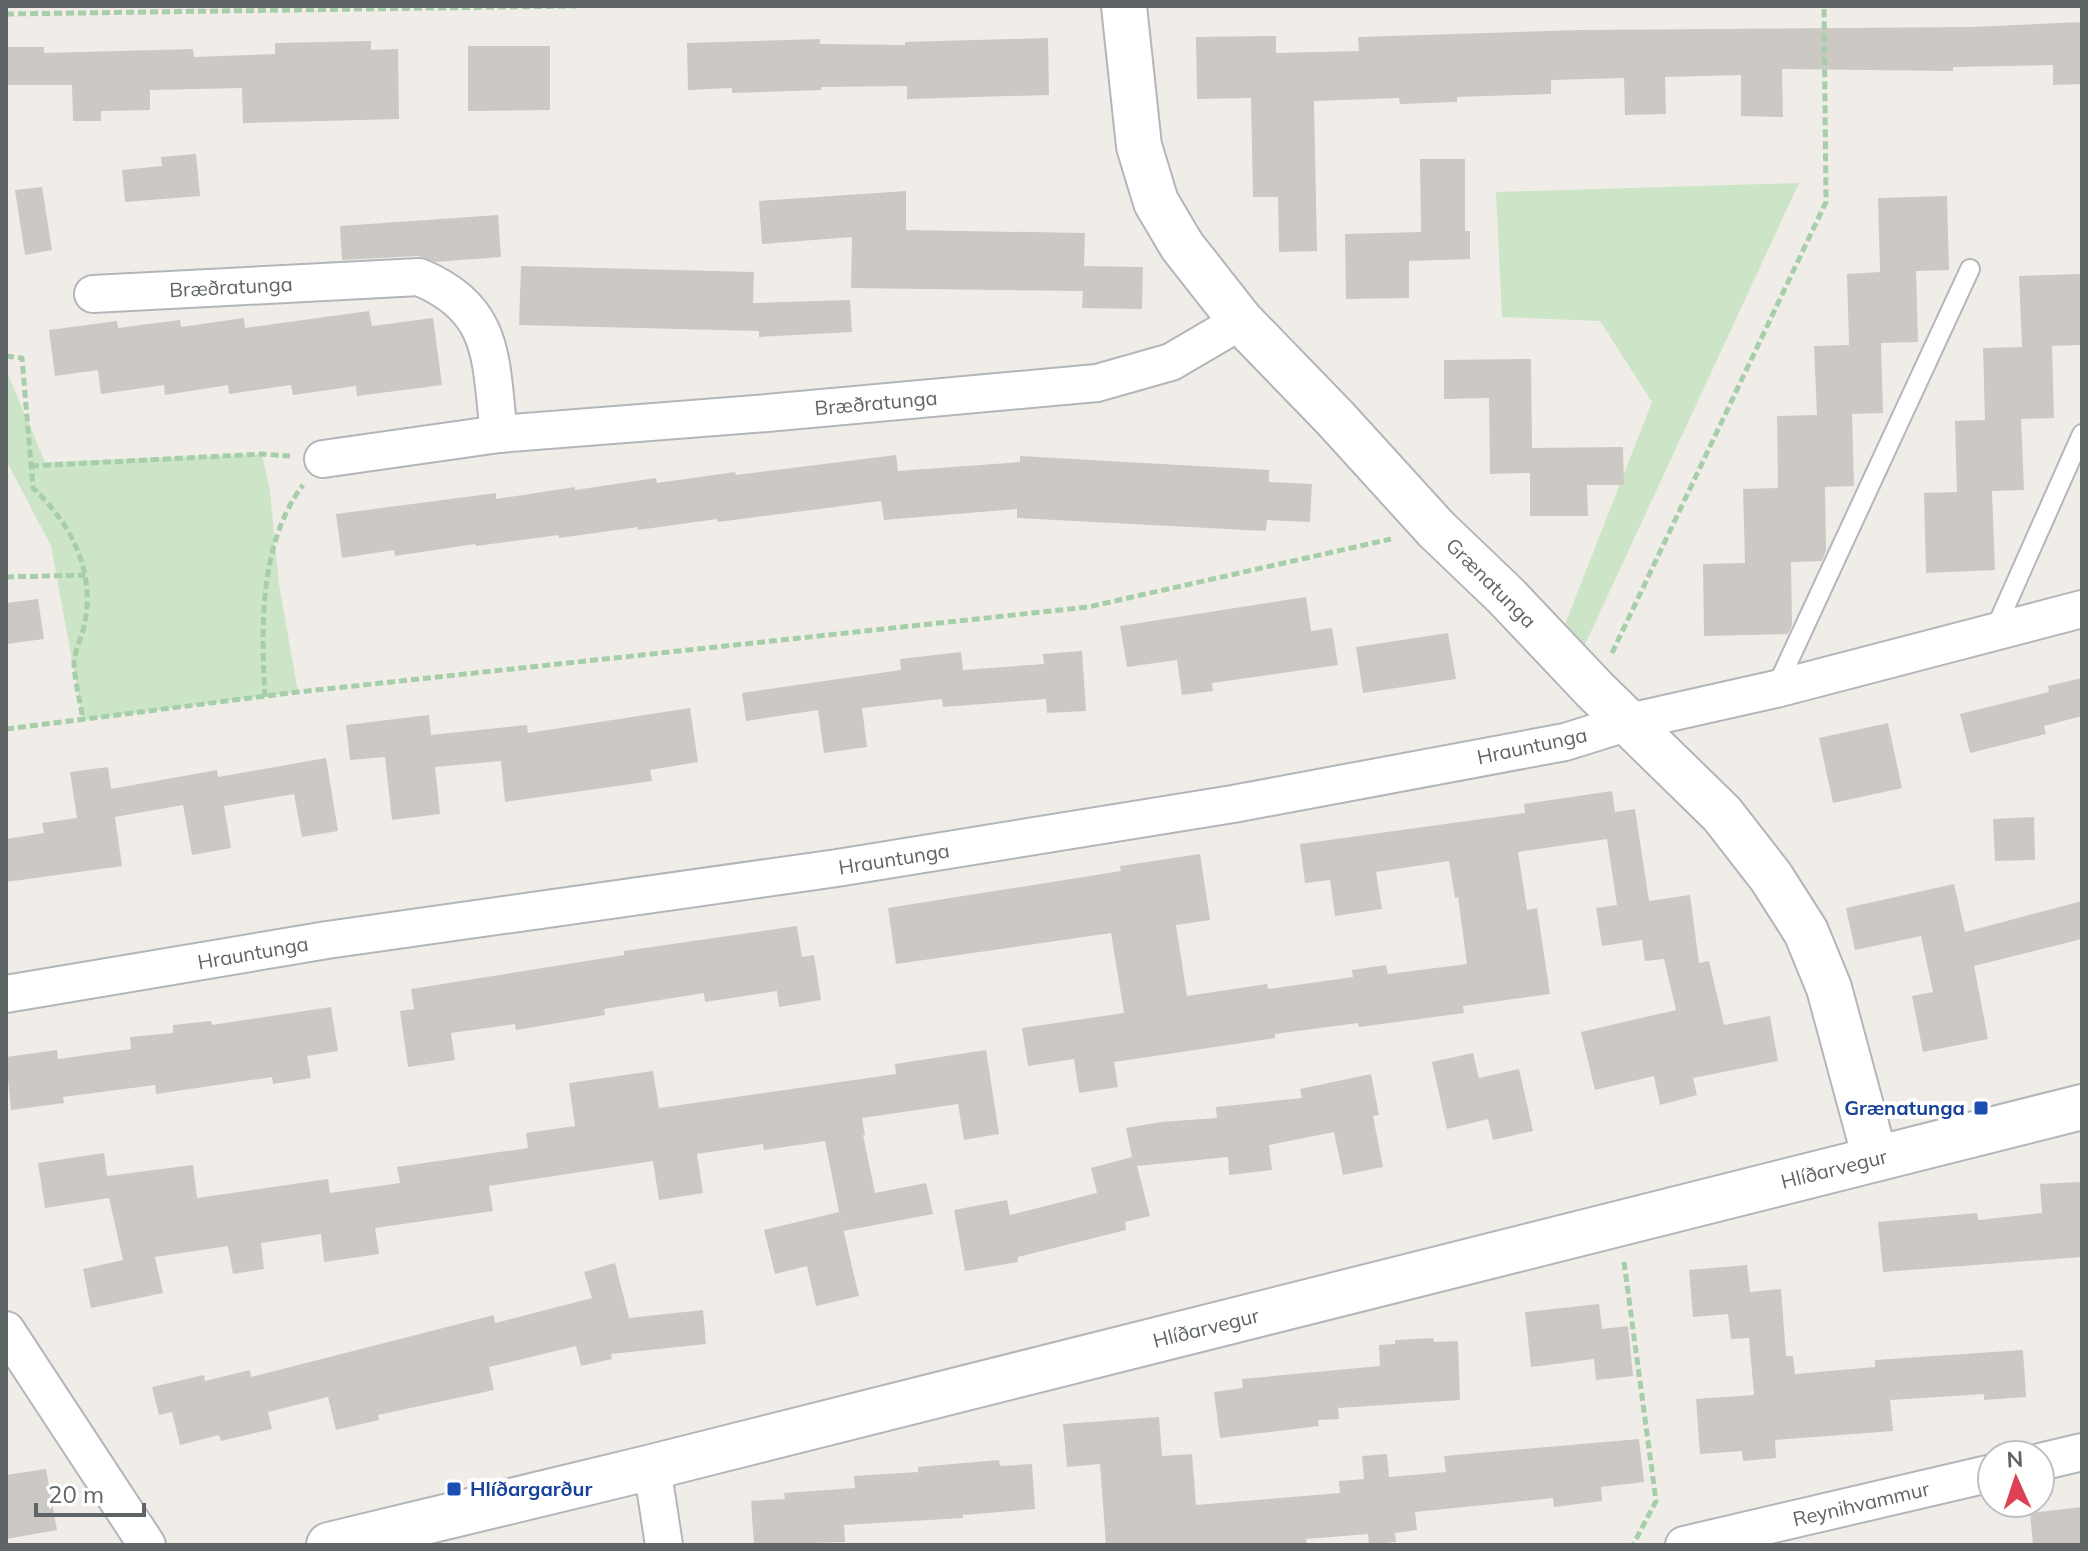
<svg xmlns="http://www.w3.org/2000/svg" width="2088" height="1551" viewBox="0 0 2088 1551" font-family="Mulish,sans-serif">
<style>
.green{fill:#cde5c7}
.building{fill:#ccc8c4}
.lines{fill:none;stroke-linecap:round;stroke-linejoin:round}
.service-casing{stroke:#b3b6b9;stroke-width:22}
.minor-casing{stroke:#b3b6b9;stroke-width:40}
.tertiary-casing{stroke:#b3b6b9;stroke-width:48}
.path{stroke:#a6cfa9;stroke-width:5;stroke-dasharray:8 4;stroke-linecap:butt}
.service{stroke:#fff;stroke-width:18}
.minor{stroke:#fff;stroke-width:36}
.tertiary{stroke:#fff;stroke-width:44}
.transit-dot{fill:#1a4fb4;stroke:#fff;stroke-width:3}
.labels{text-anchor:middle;stroke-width:8;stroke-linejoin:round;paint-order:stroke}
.street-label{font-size:20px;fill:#5f6467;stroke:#fff}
.transit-label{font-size:20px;font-weight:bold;fill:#164399;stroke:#fff;text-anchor:end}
</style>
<rect width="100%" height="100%" fill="#f0ede8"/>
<g class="green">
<path d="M1799 183 1582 651 1562 632 1652 402 1600 321 1502 317 1496 192Z"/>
<path d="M6 370 45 462 262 454 270 491 279 584 298 692 83 720 51 546 6 460Z"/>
</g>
<g class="building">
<path d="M2082 22V84L2053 85V65L1953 67V71L1782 69 1783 117 1741 116V75L1665 77 1666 114 1625 115 1624 78 1551 80V94L1457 97V102L1400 104 1399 98 1314 101 1317 251 1279 252 1278 197H1253L1251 98 1197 99 1196 37 1276 36V53L1359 51 1358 37 1579 30 1970 27Z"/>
<path d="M1048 38 1049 95 907 99V86L821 87V90L732 93V88L688 90 687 43 820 39V44L905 45V42Z"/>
<path d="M371 41V50L398 49 399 119 243 123 242 88 150 90V110L101 111V121H73L72 85H6V47H44V53L193 49 194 57 275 54V43Z"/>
<path d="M468 46H550V110L468 111Z"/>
<path d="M196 154 200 196 125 202 122 170 162 166 161 157Z"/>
<path d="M1420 159H1465V231H1470V259L1409 261V298L1346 299 1345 234 1421 232Z"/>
<path d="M42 187 52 250 25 255 15 190Z"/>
<path d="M906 191V230L1085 233 1084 266 1143 267 1142 309 1082 308 1083 291 851 288 852 237 762 244 759 201Z"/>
<path d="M1947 196 1949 270 1916 271 1918 342 1881 343 1883 413 1852 414 1854 486 1825 487 1826 551 1822 561 1791 562 1792 625 1788 634 1704 636 1703 564 1745 563 1743 489 1778 488 1777 416 1817 415 1814 346 1849 345 1847 274 1880 272 1878 198Z"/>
<path d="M498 215 501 257 435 262 418 256 342 260 340 226Z"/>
<path d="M521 266 754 272 753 303 850 300 852 332 759 337V331L519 325Z"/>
<path d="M2082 274V345L2052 346 2054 418 2021 419 2024 490 1992 491 1995 570 1926 573 1924 493 1957 492 1955 421 1985 420 1983 348 2022 347 2019 276Z"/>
<path d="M369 311 372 326 433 318 442 385 357 396 356 386 293 395 291 385 229 394 228 385 165 395 164 385 101 394 98 370 55 376 49 330 117 321 118 328 180 320 181 327 244 318 245 328Z"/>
<path d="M1531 359 1532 448 1623 447 1624 485H1587L1588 516H1530V473L1490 474 1489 398 1444 399V360Z"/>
<path d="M896 455 898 471 1020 462V456L1269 470V482L1312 484 1310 522 1267 520 1266 531 1017 518V509L884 520 881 501 718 522 717 519 638 530V527L559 538V535L476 546 475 544 395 556 394 550 342 558 336 514 496 493V499L575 487V490L656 478 657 483 735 472 736 475Z"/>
<path d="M1306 597 1311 631 1332 628 1338 665 1212 683 1213 691 1182 695 1177 660 1127 667 1120 626Z"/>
<path d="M38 599 44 639 6 644V603Z"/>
<path d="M1448 633 1456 679 1363 693 1356 647Z"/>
<path d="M1082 651 1086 711 1047 713 1046 699 943 707 942 699 862 708 867 747 824 753 818 710 746 721 742 693 901 670 900 659 961 652 963 670 1044 664 1043 654Z"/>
<path d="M2082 678V716L2044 726 2046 734 1970 753 1960 714 2049 692 2048 686Z"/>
<path d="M690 708 698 762 650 770 652 781 505 802 501 761 435 767 440 814 392 820 385 757 350 760 346 725 429 715 431 735 527 725 528 733Z"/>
<path d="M1888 723 1902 788 1833 803 1819 738Z"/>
<path d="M326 758 338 831 302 837 294 794 224 806 231 848 192 855 183 805 115 817 122 866 6 882V839L44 833 42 823 77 818 70 772 108 767 111 789 217 770 218 777Z"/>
<path d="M1612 791 1615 812 1635 809 1649 901 1690 895 1699 963 1709 961 1724 1025 1770 1016 1778 1061 1693 1078 1697 1095 1660 1105 1654 1076 1595 1090 1581 1032 1676 1010 1664 959 1645 961 1642 940 1602 946 1596 908 1617 905 1607 839 1518 852 1527 910 1537 908 1550 994 1463 1006 1464 1013 1359 1027 1358 1023 1275 1034V1038L1114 1062 1118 1087 1079 1093 1074 1059 1028 1066 1022 1028 1124 1013 1111 933 896 964 888 908 1121 871 1120 866 1200 854 1210 920 1176 925 1187 996 1267 984 1268 989 1353 977 1352 970 1386 965 1388 974 1467 964 1458 897 1455 898 1449 861 1376 872 1382 909 1335 916 1330 880 1305 883 1300 844 1525 813 1524 804Z"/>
<path d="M2034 817 2035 860 1995 861 1993 819Z"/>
<path d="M1954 884 1965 932 2082 901V939L1974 966 1988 1039 1923 1052 1912 996 1933 992 1921 936 1855 950 1846 908Z"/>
<path d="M797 926 802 957 814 955 821 1000 779 1007 777 991 705 1002 704 993 604 1009 605 1015 516 1030 515 1024 451 1033 455 1060 408 1067 400 1011 414 1009 411 989 624 955V951Z"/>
<path d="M331 1007 338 1051 307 1056 311 1078 273 1084 272 1077 156 1094 155 1085 63 1097 64 1103 11 1110 6 1057 57 1050 58 1059 131 1049 130 1037 173 1033V1025L211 1021 212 1025Z"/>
<path d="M986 1050 999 1134 964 1140 958 1104 862 1118 865 1135H863L875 1193 926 1183 933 1214 843 1231 825 1141 764 1150 763 1144 697 1154 703 1193 659 1200 653 1161 489 1186 493 1211 375 1228 379 1254 324 1262 321 1234 261 1243 264 1269 233 1274 228 1246 155 1257 163 1293 91 1308 83 1269 123 1260 109 1198 45 1208 38 1163 104 1153 107 1176 193 1165 197 1198 328 1179 330 1193 400 1183 397 1167 528 1148 526 1133 575 1126 569 1083 653 1071 659 1108 896 1074 895 1064Z"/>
<path d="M1473 1053 1479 1078 1519 1069 1533 1131 1493 1140 1488 1119 1447 1129 1432 1062Z"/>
<path d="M1371 1074 1379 1115 1373 1116 1383 1167 1343 1175 1334 1132 1269 1145 1272 1170 1229 1175 1228 1157 1137 1166 1150 1216 1125 1222 1126 1230 1018 1257V1262L965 1271 954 1210 1007 1200 1010 1215 1097 1193 1091 1168 1132 1157 1126 1128 1161 1122 1217 1118 1216 1107 1302 1098 1300 1089Z"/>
<path d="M2080 1182 2082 1257 1883 1272 1878 1222 1977 1213 1978 1220 2042 1213 2040 1184Z"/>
<path d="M839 1212 859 1296 816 1306 807 1266 775 1274 764 1230Z"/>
<path d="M615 1263 629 1318 703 1310 706 1344 611 1354 612 1359 581 1366 576 1346 489 1367 494 1390 378 1415 379 1420 336 1430 328 1397 268 1412 272 1429 221 1441 219 1435 180 1445 172 1412 159 1415 152 1387 204 1375 205 1381 250 1370 251 1377 494 1315 495 1323 592 1298 584 1272Z"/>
<path d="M1747 1265 1750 1292 1781 1289 1786 1356H1793L1795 1374 1875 1367V1360L2023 1350 2026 1397 1984 1400V1394L1890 1400 1893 1431 1775 1440 1776 1458 1743 1461 1742 1451 1700 1454 1696 1399 1754 1395 1749 1338 1731 1339 1728 1314 1693 1317 1689 1270Z"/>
<path d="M1599 1304 1602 1329 1628 1326 1633 1376 1596 1380 1594 1359 1531 1367 1525 1312Z"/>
<path d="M1433 1338 1434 1342 1458 1341 1460 1400 1338 1408 1339 1419 1318 1420 1319 1426 1220 1438 1214 1392 1243 1388 1242 1379 1380 1366 1379 1345 1395 1344V1340Z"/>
<path d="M1159 1417 1162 1456 1192 1454 1196 1505 1340 1493 1339 1481 1364 1479 1362 1456 1387 1454 1389 1477 1446 1472 1444 1456 1639 1439 1644 1482 1601 1487 1602 1501 1554 1507 1553 1498 1415 1512 1417 1530 1395 1533 1396 1542 1369 1545 1368 1534 1306 1539 1307 1545H1106L1100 1464 1067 1467 1063 1424Z"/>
<path d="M999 1460 1000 1466 1032 1464 1035 1509 963 1515V1518L844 1525 845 1542 754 1545 751 1501 785 1499 784 1493 855 1488 854 1476 918 1472V1467Z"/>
<path d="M46 1469 57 1530 6 1539V1475Z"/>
<path d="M2082 1507V1545H2033L2030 1513Z"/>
</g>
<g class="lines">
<g class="service-casing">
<g id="service">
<path d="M1994 632 2082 434"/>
<path d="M1776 688 1970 269"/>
</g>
</g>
<g class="minor-casing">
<g id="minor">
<path d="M93 294 419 277C497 309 490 361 499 434"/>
<path d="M323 459 499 434 767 413 1097 383 1171 362 1241 321"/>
<path d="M6 994 327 940 837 868 1233 804 1565 742 1629 722 1776 689 2082 609"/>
<path d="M6 1330 147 1545"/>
<path d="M2040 1462 2082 1452"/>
<path d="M652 1467 664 1545"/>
<path d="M1684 1545 1992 1473"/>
</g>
</g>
<g class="tertiary-casing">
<g id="tertiary">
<path d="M1124 6 1139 146 1156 202 1182 246 1241 321 1335 418 1436 529 1506 596 1595 690 1722 814 1771 877 1806 932 1829 988 1875 1158"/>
<path d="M329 1545 652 1467 2082 1107"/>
</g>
</g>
<g class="path">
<path d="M6 14 577 6"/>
<path d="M6 356 22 358 33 488C70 523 95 569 85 622 83 635 74 651 74 664 75 682 80 701 83 720"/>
<path d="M31 466 262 454 290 456"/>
<path d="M6 577 85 575"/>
<path d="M1612 653 1826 202 1824 6"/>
<path d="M265 697C261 628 259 543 303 485"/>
<path d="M6 729 298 692 1088 607 1391 539"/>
<path d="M1624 1262 1656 1501 1633 1545"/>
</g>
<use href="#service" class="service"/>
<use href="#minor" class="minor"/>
<use href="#tertiary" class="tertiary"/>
</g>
<g class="transit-dot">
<rect x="1973" y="1100" width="16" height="16" rx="4"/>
<rect x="446" y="1481" width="16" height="16" rx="4"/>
</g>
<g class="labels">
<g class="street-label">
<text transform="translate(231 287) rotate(-3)" y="7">Bræðratunga</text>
<text transform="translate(876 403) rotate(-5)" y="7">Bræðratunga</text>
<text transform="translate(1491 583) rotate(45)" y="7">Grænatunga</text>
<text transform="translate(1532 746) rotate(-12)" y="7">Hrauntunga</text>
<text transform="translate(894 859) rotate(-9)" y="7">Hrauntunga</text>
<text transform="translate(253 953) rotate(-10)" y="7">Hrauntunga</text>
<text transform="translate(1834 1169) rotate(-14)" y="7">Hlíðarvegur</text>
<text transform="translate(1206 1328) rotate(-14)" y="7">Hlíðarvegur</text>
<text transform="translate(1861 1504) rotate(-13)" y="7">Reynihvammur</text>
</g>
<g class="transit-label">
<text x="1965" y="1115">Grænatunga</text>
<text x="470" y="1496" text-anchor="start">Hlíðargarður</text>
</g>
</g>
<rect width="2088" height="1551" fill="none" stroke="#5f6467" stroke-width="16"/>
<g transform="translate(2016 1479) rotate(357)"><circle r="38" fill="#ffffff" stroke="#bfc1c2" stroke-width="2"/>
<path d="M0-6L14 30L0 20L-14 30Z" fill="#dd4155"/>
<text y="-12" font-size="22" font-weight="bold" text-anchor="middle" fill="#5f6467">N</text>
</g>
<path d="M36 1503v12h108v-12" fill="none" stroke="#5f6467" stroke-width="4"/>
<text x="48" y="1503" font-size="24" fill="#5f6467" stroke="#ffffff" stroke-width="6" paint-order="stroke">20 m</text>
</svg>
